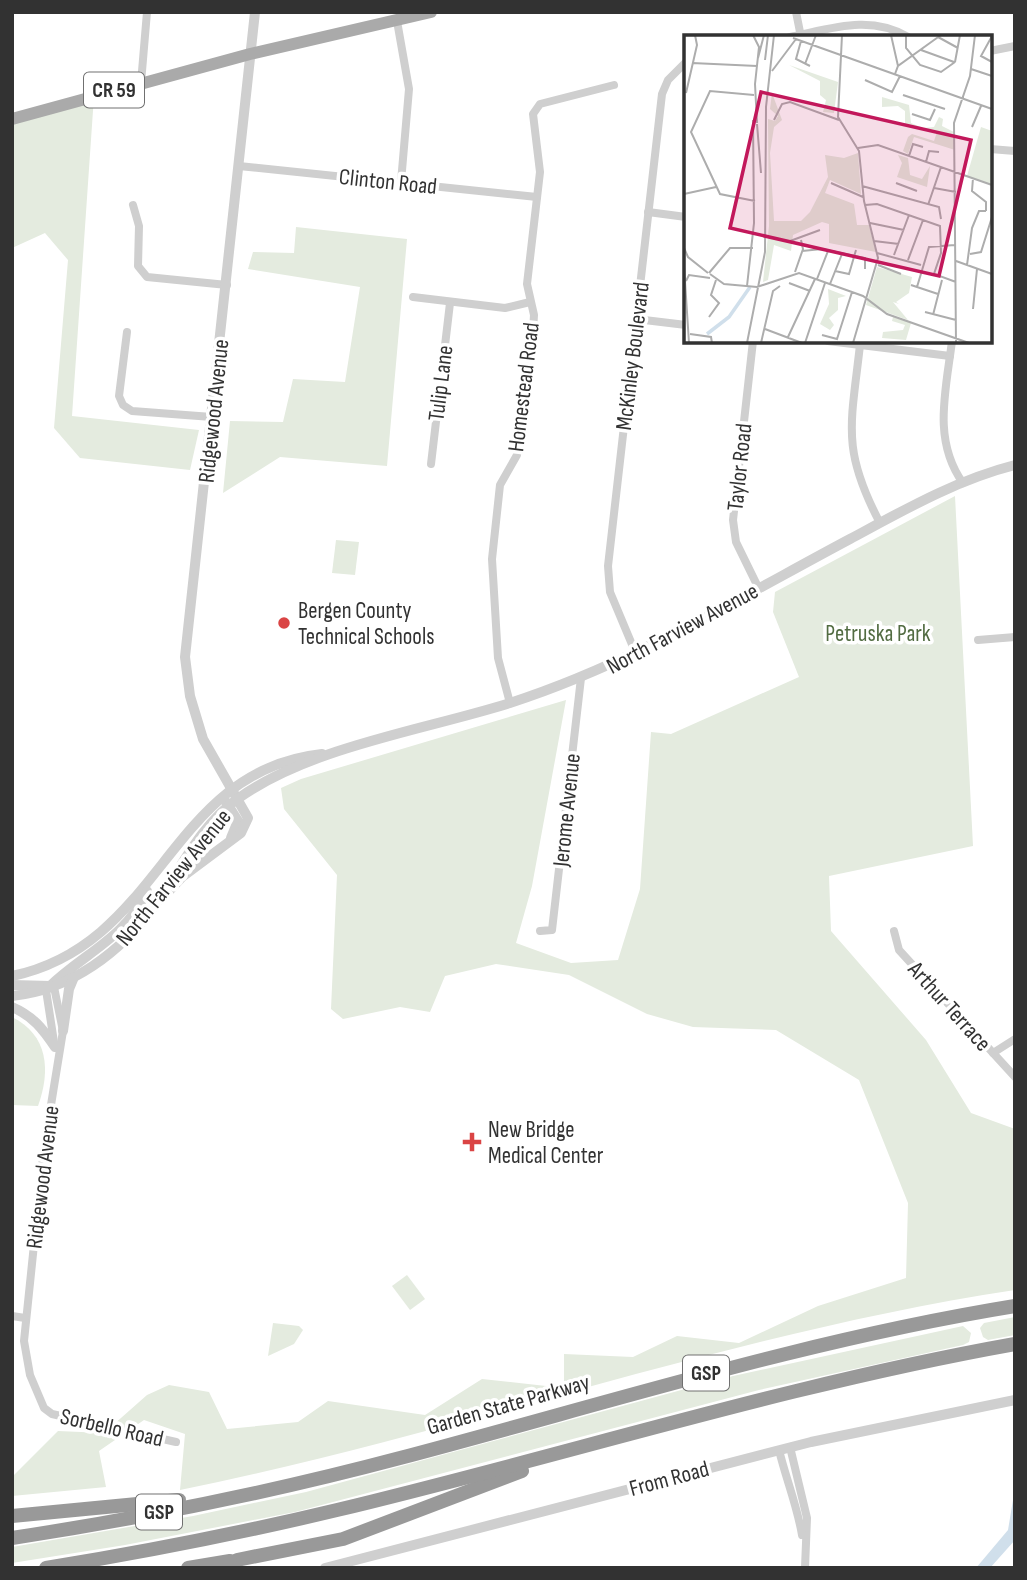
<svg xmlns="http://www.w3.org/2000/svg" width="1027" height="1580" viewBox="0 0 1027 1580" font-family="'Sofia Sans Condensed',sans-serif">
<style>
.green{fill:#e4ebdf}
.water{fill:#d0dfeb}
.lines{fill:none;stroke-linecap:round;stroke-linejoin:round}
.minor{stroke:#cfcfcf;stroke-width:8}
.tertiary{stroke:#cfcfcf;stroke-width:10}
.primary{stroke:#aaa;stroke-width:12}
.motorway{stroke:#999;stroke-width:14}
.poi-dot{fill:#da4444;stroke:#fff;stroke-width:2.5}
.labels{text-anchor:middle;stroke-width:7;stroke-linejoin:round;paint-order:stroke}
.shield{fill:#fff;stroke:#707070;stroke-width:2}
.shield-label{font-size:21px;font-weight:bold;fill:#323232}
.street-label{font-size:23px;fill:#323232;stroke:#fff}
.poi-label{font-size:23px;fill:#323232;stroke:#fff;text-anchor:start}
.park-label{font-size:23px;fill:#526c42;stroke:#fff}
.inset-river{fill:none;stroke:#d0dfeb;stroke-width:3.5}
.inset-road{fill:none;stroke:#adadad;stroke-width:2}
.view{fill:#c2185b;fill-opacity:0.15;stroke:#c2185b;stroke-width:3.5}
.inset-edge{fill:none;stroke:#323232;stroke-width:3.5}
</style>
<rect width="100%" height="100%" fill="#fff"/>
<g class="green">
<path d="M94 96 72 416 199 430 190 470 80 458 54 428 68 260 45 233 12 248V119Z"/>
<path d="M296 227 407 239 387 466 280 457 223 493 230 421 283 422 293 379 345 382 360 287 248 269 253 252 294 253Z"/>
<path d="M955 496 973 846 829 876 831 931 926 1040 971 1113 1015 1129V1290C731 1333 461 1433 180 1490L185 1434 144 1420 99 1451 106 1487 12 1496V1477L58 1431 104 1433 147 1395 169 1385 209 1392 227 1429 298 1422 328 1401 425 1415 482 1379 564 1388V1354L633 1357 677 1336 739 1343 818 1306 906 1278 908 1203 859 1080 776 1030 693 1027 647 1014 569 975 496 964 445 976 430 1012 400 1007 343 1019 331 1009 337 875 284 809 281 788 301 779 566 700 532 886 516 943 571 963 618 960 640 889 651 732 671 734 799 677 773 612 775 592Z"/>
<path d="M336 540 359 542 355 575 332 573Z"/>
<path d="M12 1017C48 1035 51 1070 38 1106L12 1105Z"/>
<path d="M407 1275 425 1299 410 1310 392 1286Z"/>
<path d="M1015 1317V1335L988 1340 983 1337 980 1328 984 1323Z"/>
<path d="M273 1323 299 1326 303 1330 294 1344 268 1356Z"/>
<path d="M963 1326 971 1333 969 1342 963 1345 759 1390 295 1512 125 1545 12 1563V1547L193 1516 306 1492 733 1376Z"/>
</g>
<path class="water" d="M1015 1488V1540L990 1568H976L1008 1530Z"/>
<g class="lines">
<g class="minor">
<path d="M796 12 801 37"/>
<path d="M397 21 409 89 401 182"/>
<path d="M790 37C830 29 870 14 908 37"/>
<path d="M990 51 1015 46"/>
<path d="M141 83 147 12"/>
<path d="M990 149 1015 151"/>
<path d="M239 166 537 197"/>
<path d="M133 205 139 226 138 266 147 277 227 285"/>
<path d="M648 212 686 217"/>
<path d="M413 297 505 308 530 302"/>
<path d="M636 319 686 325"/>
<path d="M127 332 119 396 123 405 132 411 212 417"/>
<path d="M753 341 733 520 736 542 758 587"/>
<path d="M828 341 950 356"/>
<path d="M952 341C946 390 932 440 963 483"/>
<path d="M860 345C851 425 841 449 880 523"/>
<path d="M431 464 450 303"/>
<path d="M978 640 1015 637"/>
<path d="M636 654 610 592 608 566 662 94 668 80 686 62"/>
<path d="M510 703 498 658 492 559 500 485 517 455 533 331 534 315 527 284 540 172 533 114 540 104 614 85"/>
<path d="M540 931 552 930 581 678"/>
<path d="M894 931 899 950 1015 1077"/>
<path d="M54 987 63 1031 44 1148 24 1341 30 1375 44 1408 52 1414 176 1442"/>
<path d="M46 990 54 1042"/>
<path d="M993 1053 1015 1039"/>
<path d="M12 1316 25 1318"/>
<path d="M790 1447 807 1518 805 1568"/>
<path d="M779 1450C786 1479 797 1505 802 1535"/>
</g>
<g class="tertiary">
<path d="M226 802 238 821 231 838"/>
<path d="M167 893 182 877 241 833 248 818 203 739 190 696 185 657 255 12"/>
<path d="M12 976C164 944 167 771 322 754"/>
<path d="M12 985 50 986"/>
<path d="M49 987C85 952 124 940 147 891"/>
<path d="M12 996C71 990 121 952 155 905 181 869 199 827 236 800 308 747 425 730 510 703 631 664 739 598 850 539 904 510 956 480 1015 465"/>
<path d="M12 1007C33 1016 43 1029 55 1047"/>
<path d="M63 1031 69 989 74 977"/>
<path d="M325 1568 811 1442 1015 1400"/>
</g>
<path class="primary" d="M12 119 250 54 431 12"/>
<g class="motorway">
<path d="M12 1516 179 1500"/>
<path d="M12 1538C143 1518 272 1492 400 1458 605 1404 805 1340 1015 1306"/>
<path d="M237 1560 343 1539 522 1471"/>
<path d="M46 1568C144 1552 241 1533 337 1510 563 1456 785 1385 1015 1344"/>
<path d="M188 1568 230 1561"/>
</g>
</g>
<g class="poi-dot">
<circle cx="284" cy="623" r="7"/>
<path d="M468.5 1131.5h7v7h7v7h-7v7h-7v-7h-7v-7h7z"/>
</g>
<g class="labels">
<g class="shield">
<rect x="84" y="72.5" width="60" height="35" rx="5"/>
<rect x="683" y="1355.5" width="46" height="35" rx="5"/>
<rect x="136" y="1494.5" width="46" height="35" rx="5"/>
</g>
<g class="shield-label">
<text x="114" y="97">CR 59</text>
<text x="706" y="1380">GSP</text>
<text x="159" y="1519">GSP</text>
</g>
<g class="street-label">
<text transform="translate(388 181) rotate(6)" y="8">Clinton Road</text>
<text transform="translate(632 356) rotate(-83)" y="8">McKinley Boulevard</text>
<text transform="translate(440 383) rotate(-83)" y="8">Tulip Lane</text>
<text transform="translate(523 387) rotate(-83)" y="8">Homestead Road</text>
<text transform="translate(213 411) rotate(-84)" y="8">Ridgewood Avenue</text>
<text transform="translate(739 467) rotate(-84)" y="8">Taylor Road</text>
<text transform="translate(682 628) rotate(-28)" y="8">North Farview Avenue</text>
<text transform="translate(566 810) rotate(-84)" y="8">Jerome Avenue</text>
<text transform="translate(173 877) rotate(-51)" y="8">North Farview Avenue</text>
<text transform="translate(950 1006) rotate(48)" y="8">Arthur Terrace</text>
<text transform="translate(42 1177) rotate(-83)" y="8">Ridgewood Avenue</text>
<text transform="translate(508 1404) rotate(-16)" y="8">Garden State Parkway</text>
<text transform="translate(112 1427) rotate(13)" y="8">Sorbello Road</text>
<text transform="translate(669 1478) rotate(-15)" y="8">From Road</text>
</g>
<g class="poi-label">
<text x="298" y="618">Bergen County<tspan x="298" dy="26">Technical Schools</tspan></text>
<text x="488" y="1137">New Bridge<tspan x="488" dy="26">Medical Center</tspan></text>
</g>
<g class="park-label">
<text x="878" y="641">Petruska Park</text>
</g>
</g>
<g transform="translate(684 35)">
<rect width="308" height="308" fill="#fff"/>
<path d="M105 30 154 47 150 78 139 77 142 65 136 60V46ZM88 58 98 85 90 92 86 118 90 186H117L126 177 144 142 141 120 160 123 174 118 177 159 146 145 141 158 170 169 173 190H185L192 217 145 208V189L138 187 109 200 107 216 90 210 84 245 79 247 85 191 84 84 91 86 94 81 86 74ZM198 62 225 70 227 88 239 93 250 92 255 82 259 84 258 91 270 97 271 115 230 102 224 119 219 116 224 102 228 99 250 106 253 97 221 89V76L214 71 198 72ZM297 92 308 96V150L283 141ZM214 120 224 123 226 140 238 144 246 131 243 152 213 142 218 128ZM193 232 228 242 225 258 212 267 215 269 209 267 224 285 182 270ZM144 254 162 261 154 263V275L145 283 150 290 146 295 136 289 145 269ZM209 282 227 288 222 305 198 303 199 297 219 295 221 290 208 286Z" fill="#e4ebdf"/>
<path class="inset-river" d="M23 299 45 282 66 252"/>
<path class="inset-road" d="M69 0 75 12 71 49M158 0 154 82 175 116 180 166 194 223 169 308M207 0 214 31M222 0V13L236 30 257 37 271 27M308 1 297 21 308 27M254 2 274 13M109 3 308 74M117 6 112 24 126 31M237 15 270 27M74 23 80 0M81 25 84 0M271 27 276 0M8 28 73 31M121 29 132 0M287 34 308 41M88 36 112 4M211 39 214 31 257 0M181 45 208 57 216 41M71 49 73 88M2 58 13 10 11 0M70 60 26 56 7 97 36 159 71 166M219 60 261 74M228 79 246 85 251 74M90 85 98 69 106 67 155 85M73 89 77 138M288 92 297 71M174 113 194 110 308 150M225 121 229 109 239 112M242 127 245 116 255 117M289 143 288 156 302 167V176M147 148 179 162M212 148 233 156M178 151 255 172 257 184M250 153 272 157M0 159 32 152M181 170 193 169 256 191 257 218 250 239 272 247M244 170 257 132M186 188 220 195M106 206 136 195M190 206 215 209M0 213 4 222 24 238M118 216 138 214 181 223V234M193 218 237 230M286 219 297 217 308 182M210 220 225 180M224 225 239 185M272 226 308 239M194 230 217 239M283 230 288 193 295 176H302M0 231 5 308M151 236 165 239 172 215M111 237 119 214 117 205M25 238 46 213H69M26 239 40 249 73 252 115 238 179 261 203 279 285 308M133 244 144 216M2 246 5 240 26 243M105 248 126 256M146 249 158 219M227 250 254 259M63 251 70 188 69 85M233 252 245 212 271 210M289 274 293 234M241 277 272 285M249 280 258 245M25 282 35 268 27 260 32 245M81 294 118 308M6 299 27 302 28 308M138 300 153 304 168 257M104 302 131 244M63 308 81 217 82 72 90 0M77 308 89 256 96 251M121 308 141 248M272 308 270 88 286 41 291 0"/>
<path class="view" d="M77 57 287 105 255 241 46 193Z"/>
<rect width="308" height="308" class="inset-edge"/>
</g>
<rect width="1027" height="1580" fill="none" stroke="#323232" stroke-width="28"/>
</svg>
